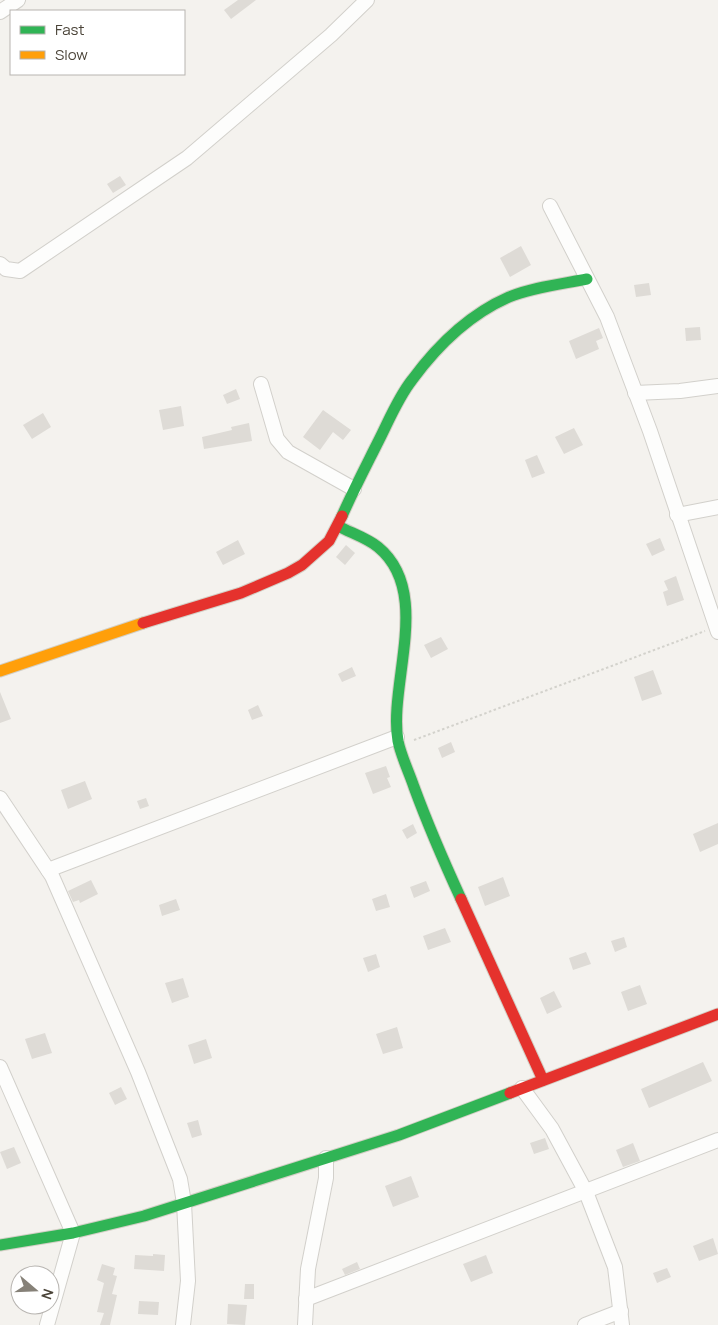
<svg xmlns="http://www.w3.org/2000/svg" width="718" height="1325" viewBox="0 0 718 1325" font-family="Manrope,sans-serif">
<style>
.building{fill:#dedbd6}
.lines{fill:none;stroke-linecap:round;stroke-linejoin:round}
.street-casing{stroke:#d2d0cb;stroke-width:16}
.fast-casing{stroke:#d3cfc5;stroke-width:13}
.slow-casing{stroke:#d3cfc5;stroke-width:13}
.jam-casing{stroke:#d3cfc5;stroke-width:13}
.path{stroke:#d3d2cc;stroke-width:2;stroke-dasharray:2.5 2.5;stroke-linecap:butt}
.street{stroke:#fdfdfc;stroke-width:14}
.fast{stroke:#30b455;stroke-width:11}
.slow{stroke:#ff9f0a;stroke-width:11}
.jam{stroke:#e5322d;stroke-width:11}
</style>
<rect width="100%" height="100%" fill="#f4f2ee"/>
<g class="building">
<path d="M238 0H256L231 19 224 10Z"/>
<path d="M120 176 126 185 113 193 107 184Z"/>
<path d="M521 246 531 265 510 277 500 258Z"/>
<path d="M649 283 651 295 636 297 634 285Z"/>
<path d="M700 327 701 340 686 341 685 328Z"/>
<path d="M599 328 603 338 596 341 599 349 576 359 569 341Z"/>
<path d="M236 389 240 399 227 404 223 395Z"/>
<path d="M181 406 184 426 163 430 159 410Z"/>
<path d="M323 410 351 430 343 440 333 432 320 450 303 437Z"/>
<path d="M43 413 51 427 32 439 23 425Z"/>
<path d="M249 423 252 441 204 449 202 437 232 430 231 427Z"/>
<path d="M574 428 583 445 564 454 555 437Z"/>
<path d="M537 455 545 473 532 478 525 460Z"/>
<path d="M660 538 665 550 652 556 646 544Z"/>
<path d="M238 540 245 554 223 565 216 552Z"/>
<path d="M346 545 355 553 345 565 336 557Z"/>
<path d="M676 576 684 600 667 606 663 592 668 590 664 581Z"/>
<path d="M441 637 448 649 431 658 424 645Z"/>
<path d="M352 667 356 676 342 682 338 674Z"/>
<path d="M653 670 662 694 642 701 634 677Z"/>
<path d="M0 692 11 719 0 723Z"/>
<path d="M258 705 263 716 252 720 248 710Z"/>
<path d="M451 742 455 752 442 758 438 748Z"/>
<path d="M386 766 390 777 387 778 391 787 373 794 365 773Z"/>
<path d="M85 781 92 799 68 809 61 790Z"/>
<path d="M146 798 149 806 140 809 137 801Z"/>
<path d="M718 823V844L700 852 693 834Z"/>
<path d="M413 824 417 833 407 839 402 830Z"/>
<path d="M503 877 510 896 485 906 478 887Z"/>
<path d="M91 880 98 894 80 903 79 900 73 902 68 891Z"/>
<path d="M426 881 430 891 414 898 410 887Z"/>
<path d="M386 894 390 907 376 911 372 899Z"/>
<path d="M176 899 180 910 162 916 159 905Z"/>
<path d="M445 928 451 942 428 950 423 936Z"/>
<path d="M624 937 627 947 615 952 611 941Z"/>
<path d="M586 952 591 964 573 970 569 958Z"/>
<path d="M376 954 380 967 368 972 363 958Z"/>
<path d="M183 978 189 997 172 1003 165 983Z"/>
<path d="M640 985 647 1004 628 1011 621 992Z"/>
<path d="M554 991 562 1007 547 1014 540 998Z"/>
<path d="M397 1027 403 1048 383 1054 376 1034Z"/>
<path d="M45 1033 52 1053 32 1059 25 1039Z"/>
<path d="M206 1039 212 1058 194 1064 188 1045Z"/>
<path d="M703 1062 712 1081 649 1108 641 1089Z"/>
<path d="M121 1087 127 1099 115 1105 109 1093Z"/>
<path d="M198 1120 202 1135 192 1138 187 1123Z"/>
<path d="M545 1138 549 1149 534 1154 530 1143Z"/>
<path d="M633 1143 640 1161 623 1167 616 1150Z"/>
<path d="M14 1147 21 1163 7 1169 0 1152Z"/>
<path d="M411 1176 419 1197 393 1207 385 1186Z"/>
<path d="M713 1238 718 1254 699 1261 693 1246Z"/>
<path d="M153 1254 165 1255 164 1271 134 1269 135 1255 153 1256Z"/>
<path d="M486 1255 493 1273 471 1282 463 1264Z"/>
<path d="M357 1262 360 1269 345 1275 342 1269Z"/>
<path d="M102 1264 115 1268 113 1275 117 1276 112 1294 117 1295 110 1325H100L104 1313 97 1312 104 1283 97 1280Z"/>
<path d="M667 1268 671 1277 657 1283 653 1273Z"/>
<path d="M245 1284H254V1299H244Z"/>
<path d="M139 1301 159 1302 158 1315 138 1314Z"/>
<path d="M228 1304 247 1305 245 1325 227 1324Z"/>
</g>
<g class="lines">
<g class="street-casing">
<g id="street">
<path d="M0 12 18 0"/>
<path d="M550 206 607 317 650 431 718 632"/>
<path d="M0 264 6 269 20 271 187 158 331 35 367 0"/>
<path d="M261 384 277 439 288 452 354 489"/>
<path d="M635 393 680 391 718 386"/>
<path d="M677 515 718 507"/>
<path d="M0 798 52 876 138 1072 180 1179 184 1203 188 1281 183 1325"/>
<path d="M48 870 397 737"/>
<path d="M0 1067 73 1233 47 1325"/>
<path d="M522 1088 552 1129 586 1192 615 1267 622 1325"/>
<path d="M306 1299 718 1140"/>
<path d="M305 1325 308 1269 326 1178V1158"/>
<path d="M585 1325 621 1311"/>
</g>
</g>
<g class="fast-casing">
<g id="fast">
<path d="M342 516C353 491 365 468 377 444 388 423 397 399 412 380 437 346 470 314 509 297 533 287 562 284 587 279"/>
<path d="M338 526C351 533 367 538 378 547 433 592 388 684 398 741 401 756 409 772 414 787 428 825 444 862 461 899"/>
<path d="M0 1245 73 1233 144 1216 399 1135 510 1093"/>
</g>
</g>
<g class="slow-casing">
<path id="slow" d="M0 671 143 623"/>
</g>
<g class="jam-casing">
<g id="jam">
<path d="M143 623 241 593 288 573 302 565 329 541 342 516"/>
<path d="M461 899 543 1080"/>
<path d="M510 1093 718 1014"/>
</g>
</g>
<path class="path" d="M414 740 705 631"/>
<use href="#street" class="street"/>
<use href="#fast" class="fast"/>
<use href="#slow" class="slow"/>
<use href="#jam" class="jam"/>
</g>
<rect x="10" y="10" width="175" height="65" fill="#ffffff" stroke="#b7b4b0"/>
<rect x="20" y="26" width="25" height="8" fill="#30b455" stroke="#b7b4b0"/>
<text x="55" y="35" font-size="15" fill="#4b4439">Fast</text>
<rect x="20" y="51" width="25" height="8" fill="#ff9f0a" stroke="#b7b4b0"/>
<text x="55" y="60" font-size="15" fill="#4b4439">Slow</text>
<g transform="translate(35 1290) rotate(109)"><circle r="24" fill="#ffffff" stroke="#b7b4b0"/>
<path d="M0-4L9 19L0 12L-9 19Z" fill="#868178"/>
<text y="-8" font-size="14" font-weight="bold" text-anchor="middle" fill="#4b4439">N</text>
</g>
</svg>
